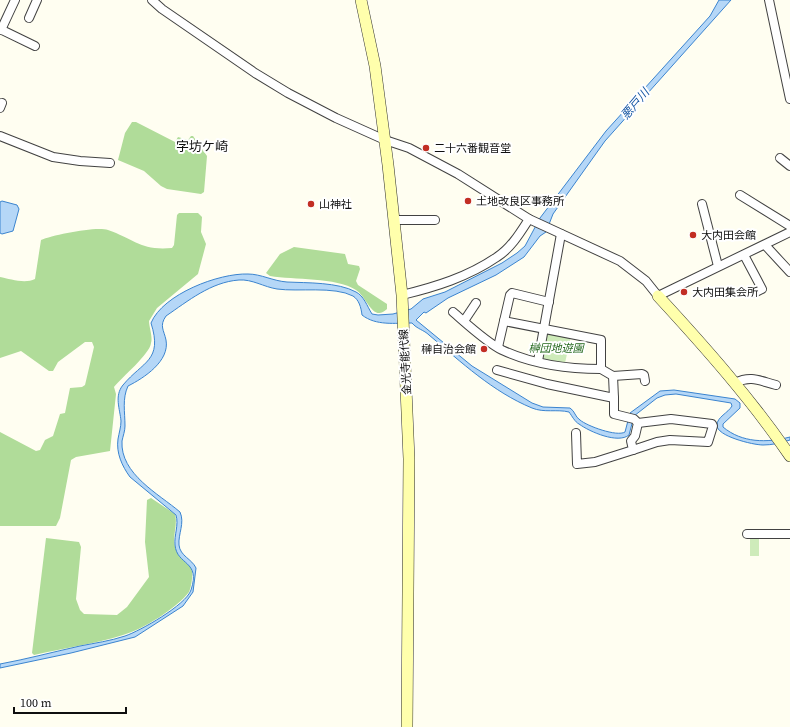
<svg xmlns="http://www.w3.org/2000/svg" width="790" height="727" viewBox="0 0 790 727" font-family="'Source Serif 4','Noto Sans JP',serif">
<style>
.green{fill:#ceebba}
.forest{fill:#b0dc99}
.water{fill:#b5d7f7;stroke:#3b84cf}
.lines{fill:none;stroke-linecap:round;stroke-linejoin:round}
.street-casing{stroke:#424242;stroke-width:10}
.secondary-casing{stroke:#313131;stroke-width:12}
.street{stroke:#fff;stroke-width:8}
.secondary{stroke:#ffffac;stroke-width:11}
.poi-dot{fill:#c22e24;stroke:#fff;stroke-width:1.5}
.labels{text-anchor:middle;stroke-width:4;stroke-linejoin:round;paint-order:stroke}
.poi-label{font-size:11px;fill:#0f0f0f;stroke:#fff;text-anchor:start}
.park-label{font-size:11px;font-style:italic;fill:#25691e;stroke:#fff}
.street-label{font-size:11px;fill:#0f0f0f;stroke:#fff}
.water-label{font-size:12px;font-style:italic;fill:#1556a4;stroke:#fff}
.quarter-label{font-size:13px;fill:#0f0f0f;stroke:#fff}
</style>
<rect width="100%" height="100%" fill="#fffef1"/>
<g class="green">
<path d="M549 332 571 336 565 363 545 361 542 355 546 334Z"/>
<rect x="750" y="537" width="9" height="19"/>
</g>
<g class="forest">
<path d="M132 122H136L175 142 178 137 188 140 191 136H193L207 156 204 192 201 194 167 189 161 186 144 171 118 160 125 133Z"/>
<path d="M179 213H198L202 217 201 232 206 244 198 274 157 308 149 321C149 327 153 337 151 343 150 354 122 377 114 387L116 394 110 451 76 457 71 460 60 518 56 526H0V432L36 451 40 450 45 440 53 436 60 414 65 413 70 388 82 387 85 385 94 347 92 342H85L58 362 53 371H49L21 351 0 358V277C10 279 25 284 35 279L41 240C53 235 96 226 108 230 134 239 141 251 172 248L174 245 177 215Z"/>
<path d="M294 247 345 254 348 264 359 266 360 269 356 281 358 285 387 304V309C373 323 367 297 356 290 336 277 294 280 270 276L266 273 280 254Z"/>
<path d="M151 498 175 514C178 525 172 537 175 547 178 557 191 564 192 571 193 576 191 588 189 592 177 608 142 630 123 635 94 644 64 648 34 655L32 653 46 538 79 542 81 547 76 599 80 610 84 614 117 615 127 607 149 577 145 542 147 500Z"/>
</g>
<g class="water">
<path d="M719 0H731L605 141 553 214 546 232 540 236 524 257 496 275 448 298 426 313 424 312 416 320 472 366 532 403 543 407 570 408C575 411 575 417 580 420 587 426 617 437 625 432L630 413 660 391 674 390 735 399 740 403V408L723 424V427C742 443 767 443 790 437V440C781 443 772 445 763 445 753 445 716 436 717 425 717 417 728 413 732 406L731 403 676 394 665 395 657 398 634 416 629 435C618 444 590 432 579 424 575 422 572 416 569 412 557 409 544 413 532 408 493 392 461 362 429 335 424 330 417 329 412 323 395 323 376 326 362 315 361 307 359 300 353 296 334 286 298 292 277 289 264 287 252 279 239 280 211 282 188 301 166 316 159 326 164 330 166 340 170 361 144 378 128 386 122 399 125 412 125 426 125 431 123 436 122 441 120 474 159 494 180 512 185 523 178 534 179 545 180 556 192 559 196 568L193 592 183 606 135 637 71 653 0 668V664C27 659 53 652 80 646 95 643 110 641 125 636 140 631 186 605 191 590 201 560 177 566 175 545 174 535 179 525 176 515L130 477C122 466 116 453 118 439 119 433 121 427 121 421 120 409 114 396 123 385 143 361 163 361 151 323 163 294 219 273 248 274 261 274 273 281 287 282 307 283 338 282 356 292 364 296 367 306 372 314L378 315 393 314 411 309 423 299 445 292 502 263 517 253 525 246 540 218 606 131 710 16Z"/>
<path d="M2 201 17 205 19 209 13 231 2 234 0 233V202Z"/>
</g>
<g class="lines">
<g class="street-casing">
<g id="street">
<path d="M152 0 162 9 255 73 288 93 336 118 385 140 409 148 458 174 529 219 620 261 646 281 658 296 790 232"/>
<path d="M769 0 790 99"/>
<path d="M29 18 37 0"/>
<path d="M0 29 35 46"/>
<path d="M1 30 15 0"/>
<path d="M0 108 2 103"/>
<path d="M0 136 53 157 80 161 110 163"/>
<path d="M780 158 790 166"/>
<path d="M740 195 790 226"/>
<path d="M702 204 718 266"/>
<path d="M394 220H435"/>
<path d="M765 245 790 272"/>
<path d="M744 255 762 289 754 293"/>
<path d="M402 295C435 287 468 277 497 257 511 248 520 233 529 219"/>
<path d="M453 312C467 324 486 342 502 350 532 364 569 369 601 369V340L504 321"/>
<path d="M464 321 476 303"/>
<path d="M498 347 510 295 512 293 549 302"/>
<path d="M538 361 561 234"/>
<path d="M601 369 613 376 642 374 644 375 645 381"/>
<path d="M497 370 547 384 614 398 613 376"/>
<path d="M735 383C751 375 760 381 776 385"/>
<path d="M576 433 577 464 595 462 633 450 631 441 635 436 638 423 634 419 614 414V398"/>
<path d="M633 450 657 442 670 440 708 442 713 426 712 424 671 419 638 423"/>
<path d="M747 534H790"/>
</g>
</g>
<g class="secondary-casing">
<g id="secondary">
<path d="M361 0 375 66 388 165 402 295 409 459 407 727"/>
<path d="M658 296C705 347 751 399 790 456"/>
</g>
</g>
<use href="#street" class="street"/>
<use href="#secondary" class="secondary"/>
</g>
<g class="poi-dot">
<circle cx="426" cy="148" r="4"/>
<circle cx="468" cy="201" r="4"/>
<circle cx="311" cy="204" r="4"/>
<circle cx="693" cy="235" r="4"/>
<circle cx="684" cy="292" r="4"/>
<circle cx="484" cy="349" r="4"/>
</g>
<g class="labels">
<g class="poi-label">
<text x="434" y="152">二十六番観音堂</text>
<text x="476" y="205">土地改良区事務所</text>
<text x="319" y="208">山神社</text>
<text x="701" y="239">大内田会館</text>
<text x="692" y="296">大内田集会所</text>
<text x="476" y="353" text-anchor="end">榊自治会館</text>
</g>
<g class="park-label">
<text x="556" y="352">榊団地遊園</text>
</g>
<g class="street-label">
<text transform="translate(405 362) rotate(-93)" y="4">金光寺能代線</text>
</g>
<g class="water-label">
<text transform="translate(635 104) rotate(-50)" y="4">悪戸川</text>
</g>
<g class="quarter-label">
<text x="202" y="151">字坊ケ崎</text>
</g>
</g>
<path d="M14 707v6h112v-6" fill="none" stroke="#0f0f0f" stroke-width="2"/>
<text x="20" y="707" font-size="12" fill="#0f0f0f" stroke="#ffffff" stroke-width="3" paint-order="stroke">100 m</text>
</svg>
